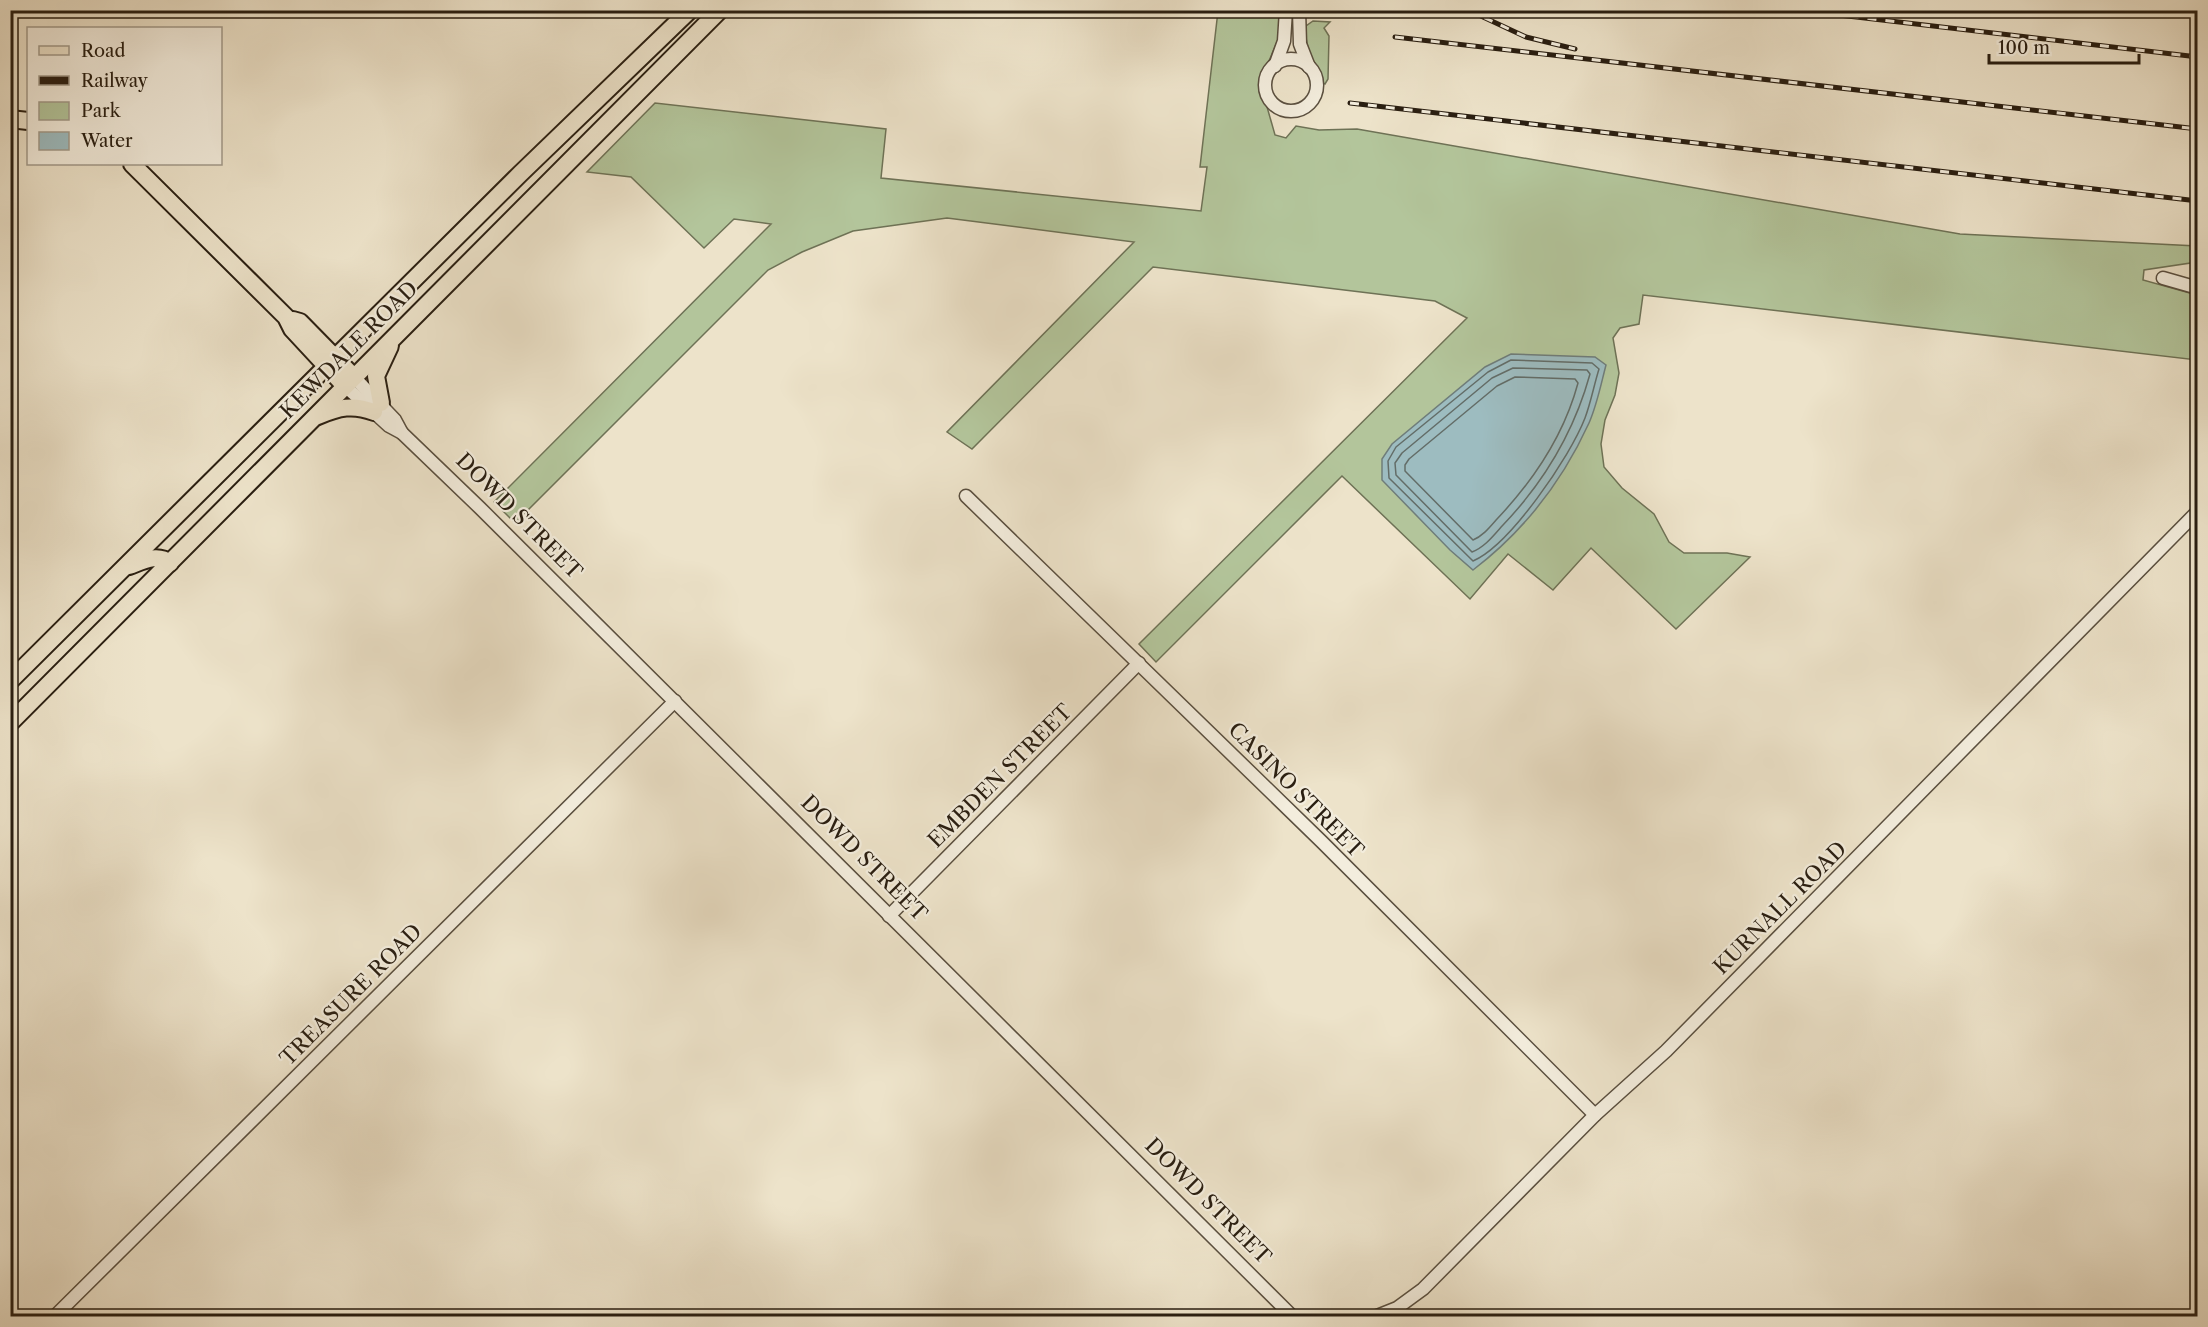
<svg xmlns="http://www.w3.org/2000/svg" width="2208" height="1327" viewBox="0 0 2208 1327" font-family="'Libre Caslon Text',serif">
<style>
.green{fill:#b3c59b;stroke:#6e7256;stroke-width:1.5}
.water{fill:#9dbcc0;stroke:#6f7d7a;stroke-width:1.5}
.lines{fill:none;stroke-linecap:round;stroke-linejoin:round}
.shore{stroke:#636d68;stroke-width:1.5}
.minor-casing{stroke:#5a4f3f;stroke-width:15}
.major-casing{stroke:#291e11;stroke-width:20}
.minor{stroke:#f3eddd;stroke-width:12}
.major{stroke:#ede3ca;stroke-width:16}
.rail-casing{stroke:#291e11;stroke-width:5}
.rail{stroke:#f3eddd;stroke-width:3;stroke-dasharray:9;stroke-linecap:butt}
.labels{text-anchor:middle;stroke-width:4.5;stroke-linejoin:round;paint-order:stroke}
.street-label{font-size:21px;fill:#291e11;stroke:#f3eddd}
</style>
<rect width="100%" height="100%" fill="#ede3ca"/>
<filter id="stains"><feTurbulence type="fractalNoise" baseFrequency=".00333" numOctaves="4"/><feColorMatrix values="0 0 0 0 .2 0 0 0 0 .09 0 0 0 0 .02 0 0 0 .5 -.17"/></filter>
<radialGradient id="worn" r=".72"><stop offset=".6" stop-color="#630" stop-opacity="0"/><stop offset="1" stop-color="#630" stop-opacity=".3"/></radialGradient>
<g class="green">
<path d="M1218 11H1282L1280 35 1260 82 1275 135 1286 138 1296 126 1319 130 1357 129 1960 234 2197 246V262L2144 270 2143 280 2197 295V360L1643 295 1639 324 1620 328 1613 338 1619 373 1615 395 1605 420 1601 444 1604 467 1622 488 1654 514 1669 542 1684 553H1727L1750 557 1676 629 1591 548 1553 590 1508 554 1470 599 1342 476 1156 662 1139 644 1467 318 1435 301 1153 267 972 449 947 432 1134 242 947 218 853 231 802 252 768 270 515 523 494 502 771 224 734 219 704 248 631 177 587 172 655 103 886 129 881 178 1201 211 1207 167H1200Z"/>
<path d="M1313 21 1330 22 1324 28 1329 36 1328 79 1325 84C1316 80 1303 37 1306 26Z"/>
</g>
<path class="water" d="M1511 354 1595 357 1606 365C1601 384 1597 405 1589 423 1563 480 1524 531 1473 570L1450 550 1382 480V459L1392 444 1485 367Z"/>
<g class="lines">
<g class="shore">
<path d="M1511 360 1592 363 1599 369C1594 385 1591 402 1585 418 1570 457 1510 545 1473 561L1389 478 1388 461 1396 447 1488 372Z"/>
<path d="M1513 368 1587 370 1590 374C1574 432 1545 481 1503 525 1494 535 1485 547 1472 552L1396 475 1395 463 1402 453 1492 378Z"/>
<path d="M1515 377 1575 379 1578 383C1564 435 1534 480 1497 519 1490 527 1483 536 1473 540L1405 471V465L1409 459 1497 386Z"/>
</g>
<g class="minor-casing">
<g id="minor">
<path d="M1299 10 1300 44 1309 67"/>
<circle cx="1291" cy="85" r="26"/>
<path d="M1275 66 1284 41 1286 10"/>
<path d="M2163 278 2198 288"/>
<path d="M353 376 395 420 402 433"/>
<path d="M344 385 389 426 402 433 480 508 1292 1316"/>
<path d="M966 496 1322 842 1595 1115"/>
<path d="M889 916 1139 663"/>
<path d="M55 1316 675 701"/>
<path d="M1377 1316 1397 1308 1423 1289 1595 1115 1666 1051 2198 511"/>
</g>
</g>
<g class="major-casing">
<g id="major">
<path d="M10 119 28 121"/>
<path d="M132 164 286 317 292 329 344 385"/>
<path d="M293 320 300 322 353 376"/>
<path d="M381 403 376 376 390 346"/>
<path d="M318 416C339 407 353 404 374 412"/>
<path d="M129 566C143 561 157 553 170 563"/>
<path d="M10 681 520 174 690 10"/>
<path d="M10 723 720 10"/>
</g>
</g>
<use href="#minor" class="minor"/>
<use href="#major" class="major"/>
<g class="rail-casing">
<g id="rail">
<path d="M1468 10 1526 37 1575 49"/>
<path d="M1796 10 2198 57"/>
<path d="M1395 37 2198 129"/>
<path d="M1350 103 2198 201"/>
</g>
</g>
<use href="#rail" class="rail"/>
</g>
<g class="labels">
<g class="street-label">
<text transform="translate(349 350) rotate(-45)" y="7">KEWDALE ROAD</text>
<text transform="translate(519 516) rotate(45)" y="7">DOWD STREET</text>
<text transform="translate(1000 776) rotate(-45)" y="7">EMBDEN STREET</text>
<text transform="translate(1296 790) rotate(45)" y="7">CASINO STREET</text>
<text transform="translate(864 858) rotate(45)" y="7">DOWD STREET</text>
<text transform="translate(1780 908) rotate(-45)" y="7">KURNALL ROAD</text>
<text transform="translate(351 995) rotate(-45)" y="7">TREASURE ROAD</text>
<text transform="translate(1208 1201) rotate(45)" y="7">DOWD STREET</text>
</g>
</g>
<rect width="2208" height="1327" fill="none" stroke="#ede3ca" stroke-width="36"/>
<rect x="12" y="12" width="2184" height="1303" fill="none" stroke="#291e11" stroke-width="3"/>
<rect x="18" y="18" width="2172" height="1291" fill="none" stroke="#291e11" stroke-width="1.5"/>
<rect x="27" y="27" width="195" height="138" fill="#f3eddd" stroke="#a29a8b" stroke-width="1.5"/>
<rect x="39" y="46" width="30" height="9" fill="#ede3ca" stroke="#a29a8b" stroke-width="1.5"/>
<text x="81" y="57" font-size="18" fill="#291e11">Road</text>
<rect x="39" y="76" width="30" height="9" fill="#291e11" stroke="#a29a8b" stroke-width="1.5"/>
<text x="81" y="87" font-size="18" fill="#291e11">Railway</text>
<rect x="39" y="102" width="30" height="18" fill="#b3c59b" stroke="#a29a8b" stroke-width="1.5"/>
<text x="81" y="117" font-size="18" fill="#291e11">Park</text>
<rect x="39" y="132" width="30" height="18" fill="#9dbcc0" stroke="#a29a8b" stroke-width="1.5"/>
<text x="81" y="147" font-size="18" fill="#291e11">Water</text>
<path d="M1989 54v9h150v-9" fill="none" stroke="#291e11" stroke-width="3"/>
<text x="1998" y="54" font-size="18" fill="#291e11" stroke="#f3eddd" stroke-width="4.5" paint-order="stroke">100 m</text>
<rect width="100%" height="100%" filter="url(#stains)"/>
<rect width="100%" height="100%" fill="url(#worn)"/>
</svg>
